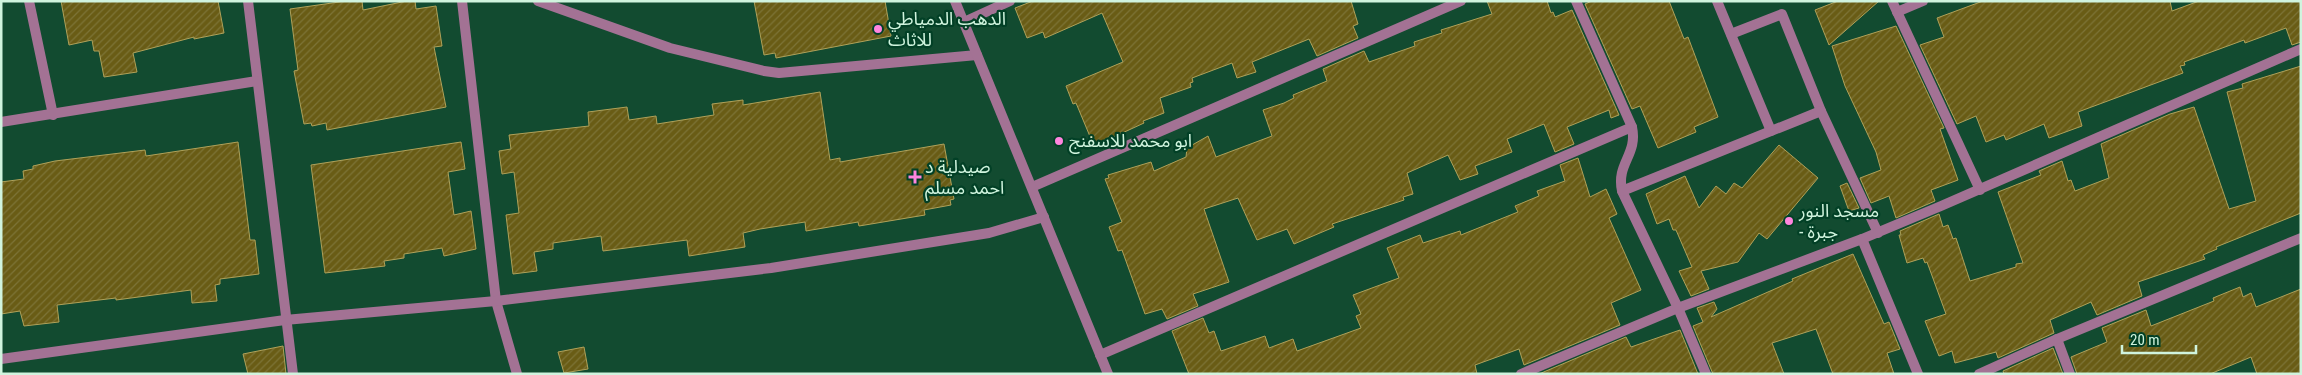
<svg xmlns="http://www.w3.org/2000/svg" width="2302" height="375" viewBox="0 0 2302 375" font-family="'Roboto Condensed','Noto Sans Arabic',sans-serif">
<style>
.building{fill:url(#building-hatch);stroke:#afa159}
.lines{fill:none;stroke-linecap:round;stroke-linejoin:round}
.minor{stroke:#a37294;stroke-width:10}
.tertiary{stroke:#a37294;stroke-width:10}
.poi-dot{fill:#ff85de;stroke:#024026;stroke-width:2}
.labels{text-anchor:middle;stroke-width:4.5;stroke-linejoin:round;paint-order:stroke}
.poi-label{font-size:18px;fill:#d0f4de;stroke:#024026;text-anchor:start}
</style>
<defs>
<pattern id="building-hatch" width="6" height="6" patternUnits="userSpaceOnUse" patternTransform="scale(1.25)"><rect width="6" height="6" fill="#695c15"/><path d="M-1 1l2-2M0 6l6-6M5 7l2-2" fill="none" stroke="#7d7437"/></pattern>
</defs>
<rect width="100%" height="100%" fill="#124b30"/>
<g class="building">
<path d="M61 1H218L224 33 194 39V37L133 53 137 72 104 77 99 51H94L92 40 69 45Z"/>
<path d="M346 1H362L363 10 407 1H415L416 9 436 6 442 46 434 47 446 107 327 130 326 123 312 126 311 123 304 124 294 71 298 70 290 9Z"/>
<path d="M754 1H885L891 36 776 58 775 53 764 55Z"/>
<path d="M1033 1H1351L1358 24 1353 26 1358 38 1317 56 1309 39 1252 62 1256 72 1237 78 1232 63 1192 78 1193 82 1190 83 1191 87 1160 98 1164 113 1143 121 1144 123 1094 146 1076 103 1073 104 1066 86 1123 62 1102 13 1045 38 1043 32 1027 38 1015 8Z"/>
<path d="M1487 1H1547L1551 13 1553 12 1555 17 1572 10 1619 115 1611 118 1609 110 1567 127 1574 144 1555 152 1544 124 1507 139 1512 152 1475 166 1478 174 1460 180 1448 155 1407 173 1413 194 1403 197 1404 200 1332 224 1334 227 1294 244 1287 229 1257 240 1238 198 1204 209 1229 282 1193 294 1198 306 1167 319 1162 309 1145 314 1122 250 1118 251 1109 227 1122 222 1105 179 1109 178 1108 175 1151 162 1154 171 1186 157 1187 148 1208 136 1216 157 1272 136 1263 110 1284 103 1294 98 1293 95 1327 81 1323 69 1364 51 1369 62 1415 46 1414 42 1442 33 1441 30 1492 14Z"/>
<path d="M1592 1H1669L1684 39 1688 37 1718 117 1694 127 1696 132 1658 148 1640 106 1632 109 1585 4Z"/>
<path d="M1838 1H1879L1829 45 1815 10Z"/>
<path d="M1983 1H2170L2172 11 2199 1H2301V42L2292 45 2286 28 2245 43 2244 40 2184 62 2185 65 2180 66 2183 73 2078 112 2082 126 2049 138 2044 124 2006 140 2004 135 1986 142 1976 116 1957 124 1920 45 1944 37 1937 18Z"/>
<path d="M1896 26 1944 128 1940 129 1958 180 1931 190 1935 201 1896 218 1889 196 1871 203 1860 178 1881 170 1876 152 1845 86 1832 46Z"/>
<path d="M2301 66V213L2216 247 2217 249 2203 255 2205 259 2138 282 2142 296 2097 315 2091 302 2050 320 2054 333 1998 358 1996 352 1955 363 1952 351 1939 356 1925 321 1946 314 1927 262 1925 263 1923 258 1907 263 1899 235H1901L1900 231 1939 214 1943 227 1948 225 1953 239 1956 238 1970 281 2016 267V264L2023 263 1998 192 2041 175 2039 171 2062 161 2068 181 2071 180 2075 191 2109 178 2101 144 2170 114 2194 107 2229 209 2256 201 2227 92 2243 88 2242 84Z"/>
<path d="M820 92 830 160 840 158V162L944 144 954 199 950 200 951 205 924 210 925 215 859 226 858 222 806 231 805 222 760 229 743 233 745 247 689 256 687 240 603 251 601 236 553 243V249L534 252 537 271 513 274 506 215 519 213 514 172 502 174 499 151 511 149 509 135 589 126 588 112 627 107 629 120 656 116 657 124 714 115 712 104 743 100V105Z"/>
<path d="M238 142 250 240H255L259 274 220 279V284L215 285 217 301 192 303 191 290 116 300V298L57 305 59 322 24 326 20 311 1 314V182L24 179 23 171 33 169V166L55 161 145 150 146 156Z"/>
<path d="M461 142 465 169 448 172 454 215 471 211 476 249 444 256 442 248 404 254V258L384 261 385 266 325 273 311 165Z"/>
<path d="M1779 145 1818 178 1767 239 1759 233 1738 262 1701 271 1709 289 1691 296 1679 271 1692 267 1676 230H1673L1669 219 1657 224 1646 194 1685 176 1699 208 1716 186 1726 194 1734 183 1742 188Z"/>
<path d="M1578 158 1590 197 1606 189 1617 214 1609 218 1641 290 1611 303 1620 325 1524 365 1519 349 1475 365 1477 374H1189L1172 331 1203 318 1209 333 1214 331 1221 351 1265 336 1269 348 1293 339 1297 351 1361 328 1356 316 1361 314 1353 295 1399 278 1387 248 1420 235 1423 243 1460 231 1461 235 1518 212 1515 206 1539 196 1537 191 1565 181 1560 165Z"/>
<path d="M1847 183 1859 208 1849 211 1840 186Z"/>
<path d="M1853 254 1884 324 1889 322 1900 349 1887 353 1894 374H1833L1816 329 1772 343 1784 374H1713L1693 326 1703 322 1697 308 1714 302 1717 309 1711 317 1793 281 1792 279Z"/>
<path d="M2240 287 2243 297 2251 293 2256 307 2301 289V374H2257L2251 357 2210 374H2077L2071 357 2107 342 2102 328 2146 310 2151 326 2214 301 2213 298Z"/>
<path d="M1680 330 1698 374H1539L1626 337 1631 347Z"/>
<path d="M283 346 286 374H248L243 354Z"/>
<path d="M584 347 588 369 564 373 558 352Z"/>
<path d="M2053 348 2063 374H2004L2003 371Z"/>
</g>
<g class="lines">
<g class="minor">
<path d="M29 1 53 115"/>
<path d="M248 1 293 374"/>
<path d="M462 1 496 301 517 374"/>
<path d="M538 1 670 48 764 71 779 73 977 55"/>
<path d="M1576 1 1632 127C1638 155 1616 163 1622 191L1678 308 1706 374"/>
<path d="M1717 1 1771 131"/>
<path d="M1892 1 1980 190"/>
<path d="M1897 12 1923 1"/>
<path d="M964 22 1010 1"/>
<path d="M1731 34 1782 14 1821 111 1878 233"/>
<path d="M1 122 257 81"/>
<path d="M1032 187 1461 1"/>
<path d="M1622 191 1821 111"/>
<path d="M1862 239 1918 374"/>
<path d="M2057 339 2070 374"/>
<path d="M1100 355 1632 127"/>
<path d="M1 359 285 320 496 301 771 268 989 233 1044 217"/>
<path d="M1521 374 1678 308 1862 239 1941 206 2301 49"/>
<path d="M1979 374 2057 339 2301 238"/>
</g>
<path class="tertiary" d="M955 1 1108 374"/>
</g>
<g class="poi-dot">
<circle cx="878" cy="29" r="5"/>
<circle cx="1059" cy="141" r="5"/>
<path d="M912.5 169.5h5v5h5v5h-5v5h-5v-5h-5v-5h5z"/>
<circle cx="1789" cy="221" r="5"/>
</g>
<g class="labels">
<g class="poi-label">
<text x="888" y="25">الدهب الدمياطي<tspan x="888" dy="21">للاثاث</tspan></text>
<text x="1069" y="147">ابو محمد للاسفنج</text>
<text x="925" y="173">صيدلية د<tspan x="925" dy="21">احمد مسلم</tspan></text>
<text x="1799" y="217">مسجد النور<tspan x="1799" dy="21">- جبرة</tspan></text>
</g>
</g>
<rect width="2302" height="375" fill="none" stroke="#d0f4de" stroke-width="5"/>
<path d="M2122 345v8h74v-8" fill="none" stroke="#d0f4de" stroke-width="2.5"/>
<text x="2130" y="345" font-size="15" fill="#d0f4de" stroke="#024026" stroke-width="4" paint-order="stroke">20 m</text>
</svg>
